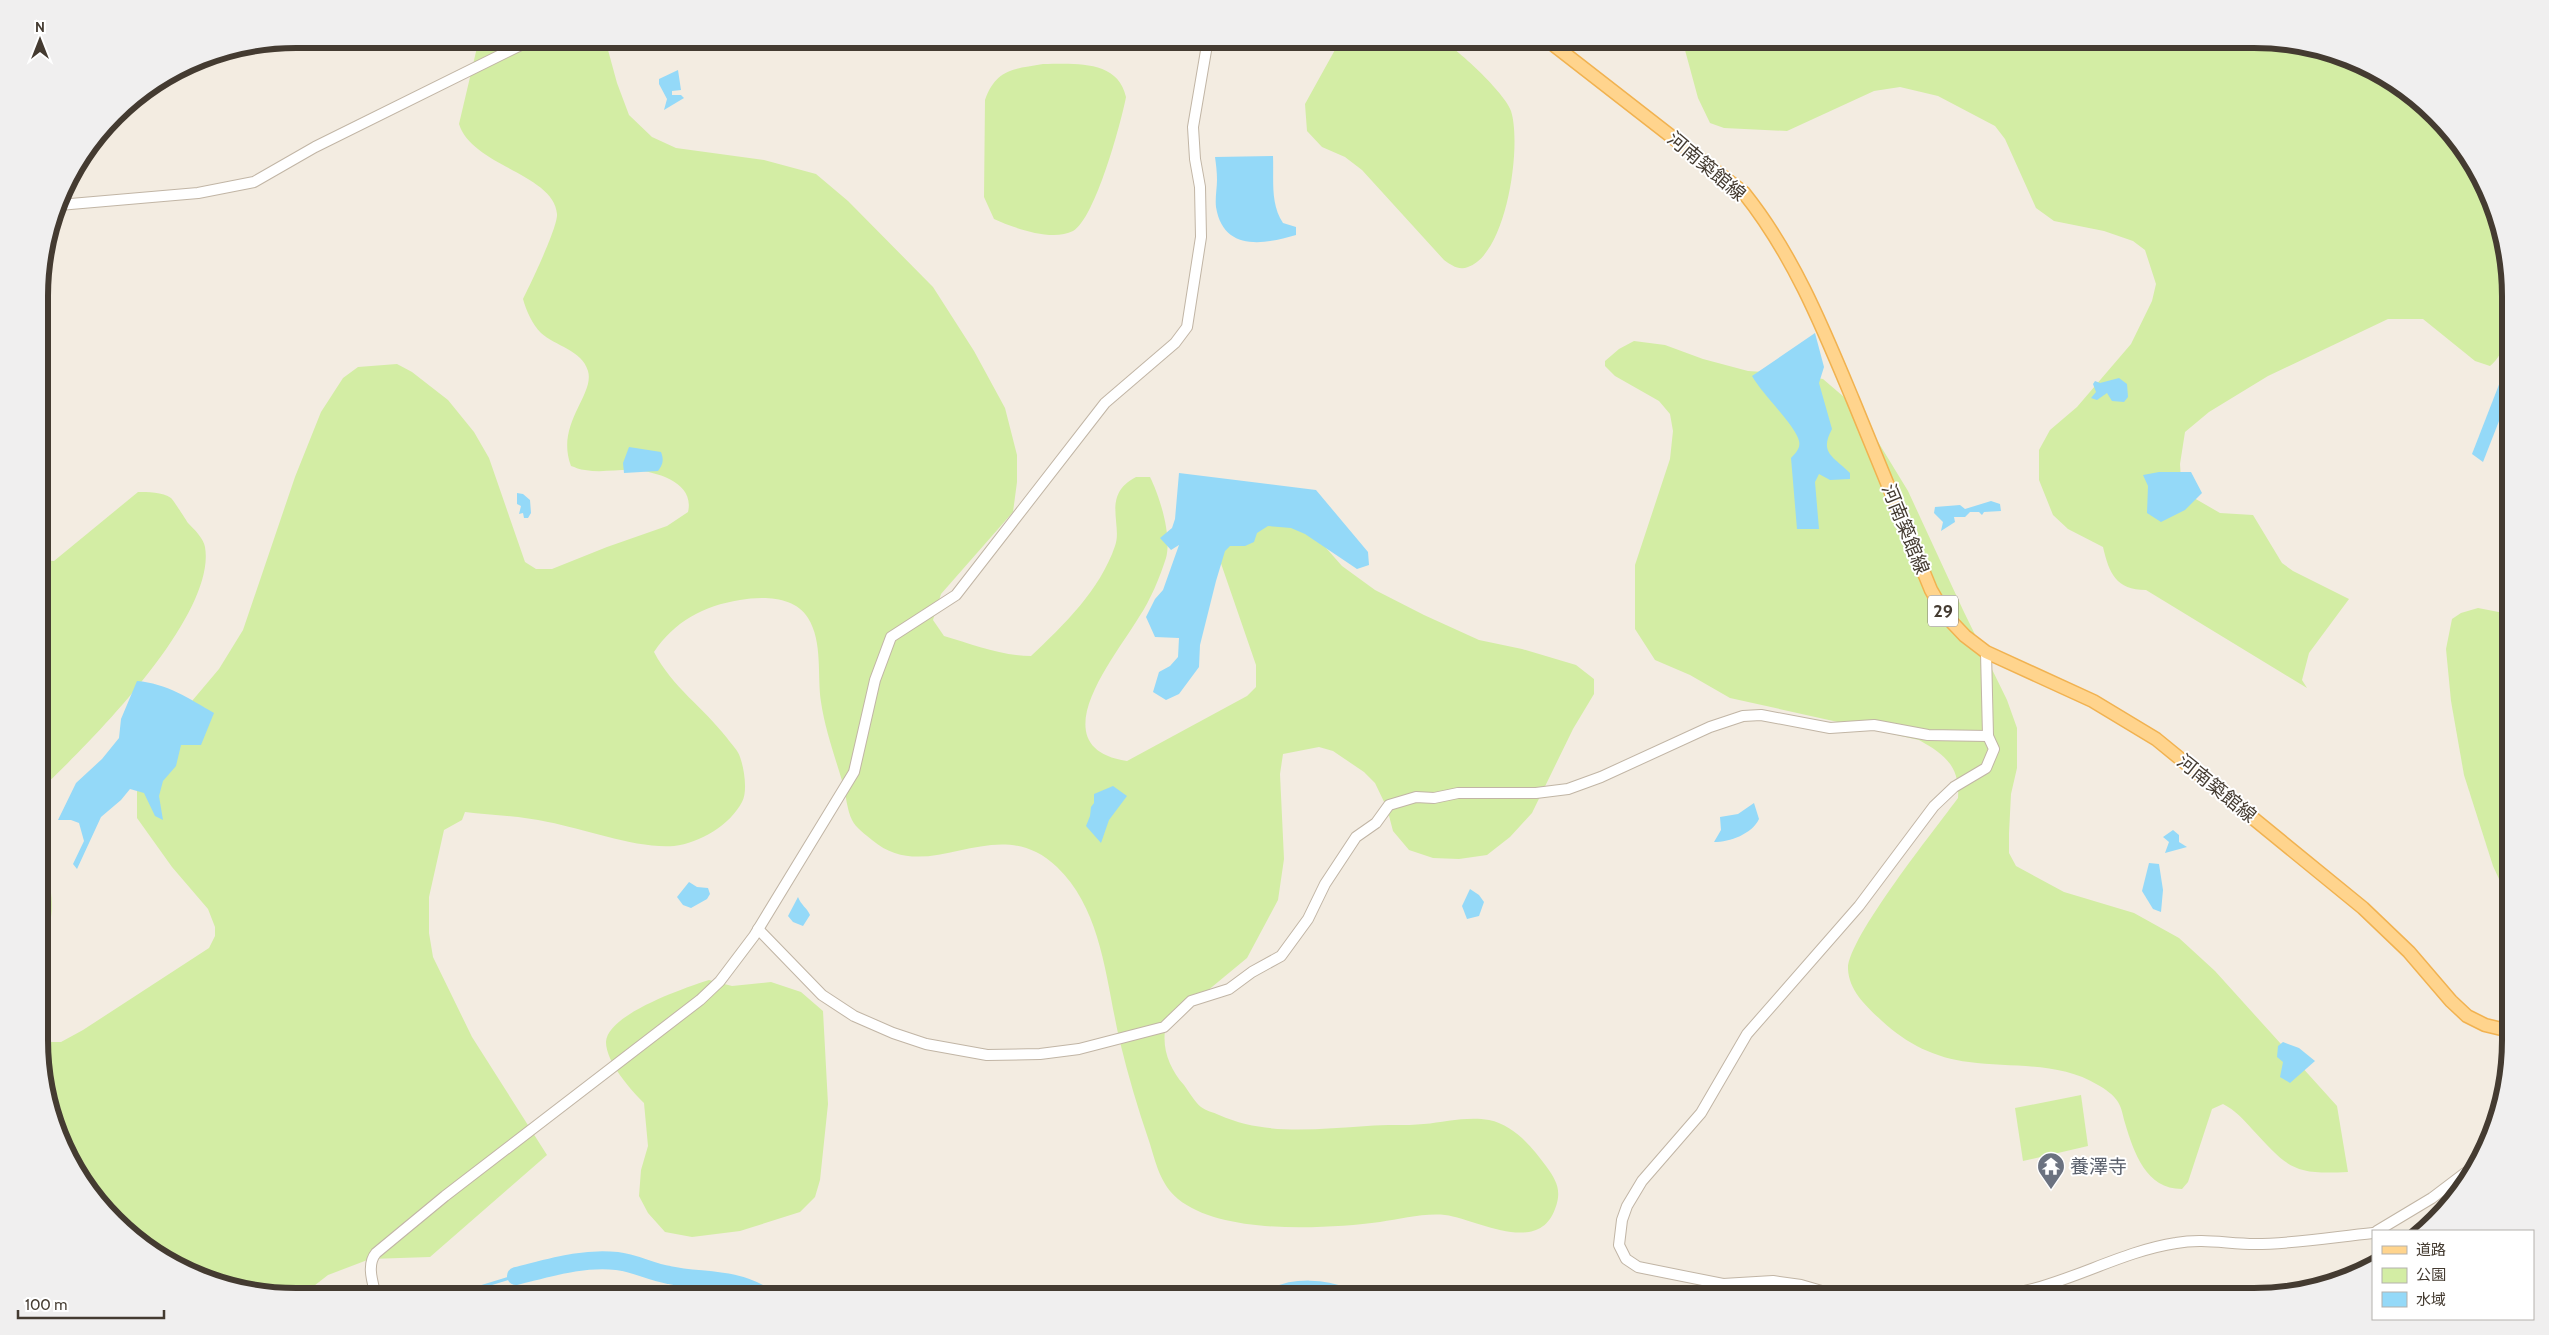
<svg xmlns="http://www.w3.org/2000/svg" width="2549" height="1335" viewBox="0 0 2549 1335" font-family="Cabin,'Noto Sans JP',sans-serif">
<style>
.green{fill:#d3eda4}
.water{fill:#94d9f8}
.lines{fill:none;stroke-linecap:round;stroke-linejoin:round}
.stream{stroke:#94d9f8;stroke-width:3}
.river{stroke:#94d9f8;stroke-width:18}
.minor-casing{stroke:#c1b5a5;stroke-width:12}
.major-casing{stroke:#f1b250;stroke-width:15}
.minor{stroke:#fff;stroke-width:10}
.major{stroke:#ffd48d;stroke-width:12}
.labels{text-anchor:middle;stroke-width:4;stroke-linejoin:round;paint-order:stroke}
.shield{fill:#fff;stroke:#7c766f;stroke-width:1}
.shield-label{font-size:18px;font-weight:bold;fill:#443b31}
.street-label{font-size:19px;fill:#443b31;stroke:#fff}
.worship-label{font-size:19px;fill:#5b616d;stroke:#fff;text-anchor:start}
.rim{fill:none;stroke:#443b31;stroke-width:6}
</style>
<rect width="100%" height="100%" fill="#f3ece1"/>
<g class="green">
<path d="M479 39H605L617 83 629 115 652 137 676 148 764 160 816 174 848 201 933 287 974 351 1005 408 1017 455V482L1013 512 941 594 933 620 944 636C972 644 1001 656 1031 656 1064 625 1100 590 1115 546 1123 525 1101 495 1136 477H1150C1160 497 1172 536 1166 558 1160 577 1150 601 1139 617 1116 656 1038 747 1127 761L1247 696 1256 687V665L1216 549 1256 507 1319 540 1342 566 1375 590 1424 615 1479 640 1522 649 1576 665 1594 679V694L1573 729 1532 813 1510 837 1487 855 1459 859 1433 858 1409 850 1393 831 1387 808 1375 783 1364 772 1333 751 1319 747 1283 754 1280 774 1284 859 1278 900 1247 958 1166 1025C1161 1047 1169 1068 1184 1085 1189 1092 1195 1102 1201 1107 1206 1111 1213 1112 1219 1115 1267 1136 1316 1129 1367 1126 1386 1124 1405 1126 1424 1124 1445 1122 1468 1116 1489 1120 1514 1125 1532 1147 1546 1166 1557 1181 1562 1191 1555 1209 1538 1256 1477 1219 1445 1215 1423 1213 1401 1219 1380 1222 1325 1229 1222 1235 1178 1199 1160 1184 1156 1163 1149 1141 1138 1109 1128 1075 1120 1042 1106 983 1103 911 1057 867 995 808 930 889 872 840 865 834 856 828 852 820 847 810 846 795 843 784 835 757 825 729 821 702 817 675 823 642 808 618 795 596 762 596 740 600 703 606 675 621 654 652 672 687 704 708 727 738 731 744 738 750 740 757 744 768 748 791 742 802 730 825 700 843 674 846 637 849 585 829 548 822 521 816 492 815 465 812L462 820 444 830 429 897V933L433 957 472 1037 547 1155 430 1257 370 1259 328 1275 301 1296C159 1296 41 1185 41 1042H61L83 1030 209 948 215 936V927L208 909 172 867 137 818V792L142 768 154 746 219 669 243 630 295 477 321 412 343 378 358 367 397 364 412 372 448 400 474 432 489 458 525 562 536 569H552L607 547 667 526 688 512C695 483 658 472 635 470 619 469 602 473 585 470 580 470 575 467 571 466 555 424 595 395 588 371 582 350 555 346 541 333 532 324 526 310 523 299 530 285 558 227 557 214 554 174 472 166 459 124Z"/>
<path d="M1341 39C1356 39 1430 35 1439 39 1455 46 1506 94 1511 111 1522 145 1507 254 1468 267 1459 271 1451 265 1444 260L1362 170 1345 157 1322 147 1307 131 1305 104Z"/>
<path d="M1682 39H2254C2275 42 2300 42 2321 48 2427 80 2508 176 2508 288 2508 315 2512 348 2490 366L2475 361 2423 319H2388L2268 376 2209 412 2185 432 2180 464 2181 480 2194 498 2220 513 2253 515 2282 563 2293 571 2349 599 2309 653 2302 680 2307 688 2146 590C2116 590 2109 573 2103 547L2068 529 2053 515 2039 480V450L2050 430 2077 407 2131 344 2152 301 2156 284 2145 250 2133 241 2104 231 2054 221 2036 208 2005 139 1995 126 1938 96 1900 87 1874 91 1787 131 1724 128 1710 123 1698 98Z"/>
<path d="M1043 64C1073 64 1118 59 1126 97 1121 123 1095 219 1073 231 1052 242 1014 228 994 219L984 197 985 100C996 69 1014 69 1043 64Z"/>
<path d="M1634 341 1665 345 1703 359 1748 371 1795 374 1823 379 1858 409 1908 491 1963 610 2007 700 2017 728V768L2011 794 2009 833V853L2016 866 2064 892 2134 913 2179 938 2215 971 2337 1106 2348 1172C2293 1175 2288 1168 2252 1129 2243 1119 2235 1110 2223 1104L2212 1109 2188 1182 2182 1189C2146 1189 2134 1153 2125 1123 2123 1117 2122 1108 2118 1102 2114 1095 2105 1089 2098 1085 2059 1061 2012 1068 1969 1062 1935 1058 1907 1044 1882 1021 1867 1007 1849 991 1848 969 1847 939 1936 828 1958 798 1960 767 1946 755 1919 740L1730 698 1690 675 1655 660 1635 629V565L1670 459 1673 431 1670 414 1659 401 1615 376 1605 366V361L1619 349Z"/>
<path d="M138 492C147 492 163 492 171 498 174 501 184 517 188 523 194 529 204 539 205 547 217 616 88 745 40 790V560L54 561Z"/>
<path d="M2478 608 2509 614 2510 898 2506 894 2493 866 2464 775 2451 701 2446 649 2452 619 2461 613Z"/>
<path d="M41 887 51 893C54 918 48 932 41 954Z"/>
<path d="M709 980 732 986 771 982 801 992 823 1011 828 1104 820 1180 815 1197 800 1212 740 1231 692 1237 665 1232 648 1213 639 1196 641 1170 648 1146 644 1103C630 1089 606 1062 606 1042 607 1014 687 987 709 980Z"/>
<path d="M2081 1095 2088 1146 2023 1161 2015 1108Z"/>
</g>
<g class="water">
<path d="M678 70 681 90 672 91V95H681L684 98 664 110 667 99 659 84V79Z"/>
<path d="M1273 156C1274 180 1270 203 1283 223L1296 227V235C1263 245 1223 251 1216 207 1215 198 1217 188 1217 180 1217 172 1216 164 1215 157Z"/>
<path d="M1815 333 1824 367 1819 383 1832 429C1819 453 1833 456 1850 473V479L1830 480 1819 474 1815 482 1819 529H1797L1791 458C1795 454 1801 448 1799 441 1796 426 1762 394 1752 376Z"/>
<path d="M2119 378 2127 384 2128 397 2124 402 2112 401 2107 393 2097 400 2091 398 2096 392 2093 384 2095 381 2100 383Z"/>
<path d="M2500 382 2508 388V398L2483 462 2472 454Z"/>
<path d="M629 447 661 452C664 460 663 464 658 471L624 473 623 463Z"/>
<path d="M2159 472H2191L2202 493 2185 510 2161 522 2147 513 2148 486 2143 475Z"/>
<path d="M1179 473 1316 490 1368 552 1369 565 1357 569 1305 534 1291 528 1268 526 1257 533 1254 542 1245 546H1230L1225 551 1216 581 1200 645 1199 667 1179 694 1166 700 1153 692 1159 672 1170 666 1178 657 1179 638 1155 637 1146 617 1155 599 1163 590 1179 545 1171 550 1160 538 1172 528 1175 519Z"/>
<path d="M517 493 523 494 530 500 531 513 528 518H524L523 513 519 514 521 506 517 504Z"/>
<path d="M1991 501 2000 504 2001 511 1984 512 1982 515 1979 512H1970L1965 517H1954L1955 522 1941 531 1943 522 1934 513 1935 507 1960 505 1965 509Z"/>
<path d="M137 681C166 683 190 699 214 713L201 745H181L176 766 163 781 159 796 163 820 155 816 144 793 130 789 121 800 101 817 77 869 73 864 84 841 79 823 71 820H58L76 783 102 759 119 738 121 719Z"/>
<path d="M1113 786 1127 796 1109 820 1101 843 1086 826 1090 816 1091 807 1094 803V794Z"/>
<path d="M1754 803 1759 819C1752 834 1730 842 1714 842L1721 830 1720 817 1738 814Z"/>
<path d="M2173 830 2179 835V842L2187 847 2165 853 2169 842 2163 837Z"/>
<path d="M2149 863 2159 864 2163 890 2161 912 2153 909 2142 891Z"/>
<path d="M689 882 697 887 708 888 710 894 707 899 691 908 683 905 677 897Z"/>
<path d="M1470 889 1479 895 1484 902 1479 916 1467 919 1462 906Z"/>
<path d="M798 897C801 905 807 908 810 915L803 926 793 922 788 916Z"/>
<path d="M2283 1042 2299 1048 2315 1061 2290 1083 2280 1077 2283 1062 2277 1057 2278 1046Z"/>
</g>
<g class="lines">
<path class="stream" d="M451 1296 516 1276"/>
<g class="river">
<path d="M516 1276C549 1268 583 1257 617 1261 635 1263 651 1272 669 1275 703 1282 733 1277 764 1296"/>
<path d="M1277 1296C1294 1287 1325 1288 1342 1296"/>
</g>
<g class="minor-casing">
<g id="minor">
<path d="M59 205 198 193 254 182 315 147 533 39"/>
<path d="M758 929 822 995 854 1016 893 1033 926 1044 987 1055 1040 1054 1079 1049 1164 1027 1191 1001 1229 989 1252 972 1281 956 1308 919 1325 884 1356 837 1376 823 1389 805 1416 797 1434 798 1458 793H1536L1568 789 1601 777 1710 727 1743 716 1761 715 1830 728 1874 725 1928 735 1988 736"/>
<path d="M2377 1231 2432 1198 2465 1173 2472 1171"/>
<path d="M2051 1284V1296"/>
<path d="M376 1296C373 1283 366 1265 376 1253L445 1196 700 1000 720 981 754 936 854 772 875 680 891 637 956 595 1105 403 1175 343 1187 327 1201 237 1200 187 1195 159 1193 127 1208 39"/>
<path d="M1716 1296 1723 1284"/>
<path d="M1839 1296 1801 1285 1773 1281 1723 1284 1638 1267 1626 1259 1619 1245 1622 1220 1627 1206 1642 1181 1701 1113 1747 1034 1859 906 1934 806 1954 787 1986 768 1994 749 1988 736 1986 652"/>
<path d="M1986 1296C2054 1294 2111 1253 2176 1243 2203 1238 2228 1244 2255 1244 2294 1244 2334 1237 2373 1233"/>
</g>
</g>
<g class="major-casing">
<path id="major" d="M1546 39 1744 193C1793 254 1823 328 1853 400 1879 463 1905 527 1931 590L1946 616 1965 636 1986 652 2093 701 2156 739 2363 908 2409 952 2451 1001 2467 1016 2485 1025 2510 1031"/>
</g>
<use href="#minor" class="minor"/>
<use href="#major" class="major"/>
</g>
<defs>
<g id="temple-pin" transform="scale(1.4375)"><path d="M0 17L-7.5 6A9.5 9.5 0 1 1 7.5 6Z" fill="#6b7280" stroke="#fff"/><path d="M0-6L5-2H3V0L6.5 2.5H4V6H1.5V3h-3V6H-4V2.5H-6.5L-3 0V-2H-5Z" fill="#fff"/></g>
</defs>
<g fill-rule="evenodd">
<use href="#temple-pin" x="2051" y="1166"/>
</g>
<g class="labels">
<rect class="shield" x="1928" y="595.5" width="30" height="31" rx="4"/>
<g class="shield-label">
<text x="1943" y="617">29</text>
</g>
<g class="street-label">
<text transform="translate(1707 166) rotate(40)" y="7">河南築館線</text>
<text transform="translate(1906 529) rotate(68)" y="7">河南築館線</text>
<text transform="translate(2217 788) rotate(39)" y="7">河南築館線</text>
</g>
<g class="worship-label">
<text x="2070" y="1173">養澤寺</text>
</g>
</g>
<path d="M0 0H2549V1335H0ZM296 48H2254A248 248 0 0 1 2502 296V1040A248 248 0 0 1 2254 1288H296A248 248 0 0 1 48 1040V296A248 248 0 0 1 296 48Z" fill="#f0efef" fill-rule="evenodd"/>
<path class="rim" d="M296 48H2254A248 248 0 0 1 2502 296V1040A248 248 0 0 1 2254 1288H296A248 248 0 0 1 48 1040V296A248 248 0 0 1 296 48Z"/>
<rect x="2372" y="1230" width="162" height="90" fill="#ffffff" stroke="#b4b1ad"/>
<rect x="2382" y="1246" width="25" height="8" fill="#ffd48d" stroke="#b4b1ad"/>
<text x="2416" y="1255" font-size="15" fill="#443b31">道路</text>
<rect x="2382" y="1268" width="25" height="15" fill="#d3eda4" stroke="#b4b1ad"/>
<text x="2416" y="1280" font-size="15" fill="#443b31">公園</text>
<rect x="2382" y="1292" width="25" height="15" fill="#94d9f8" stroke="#b4b1ad"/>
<text x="2416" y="1305" font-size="15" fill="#443b31">水域</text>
<g transform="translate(40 40)" stroke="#ffffff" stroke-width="4" paint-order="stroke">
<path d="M0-4L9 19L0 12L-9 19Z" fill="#443b31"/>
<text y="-8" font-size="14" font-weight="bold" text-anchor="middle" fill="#443b31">N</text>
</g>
<path d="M18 1310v8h146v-8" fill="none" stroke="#443b31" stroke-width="2.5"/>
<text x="25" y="1310" font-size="15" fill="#443b31" stroke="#ffffff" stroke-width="4" paint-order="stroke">100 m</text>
</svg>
